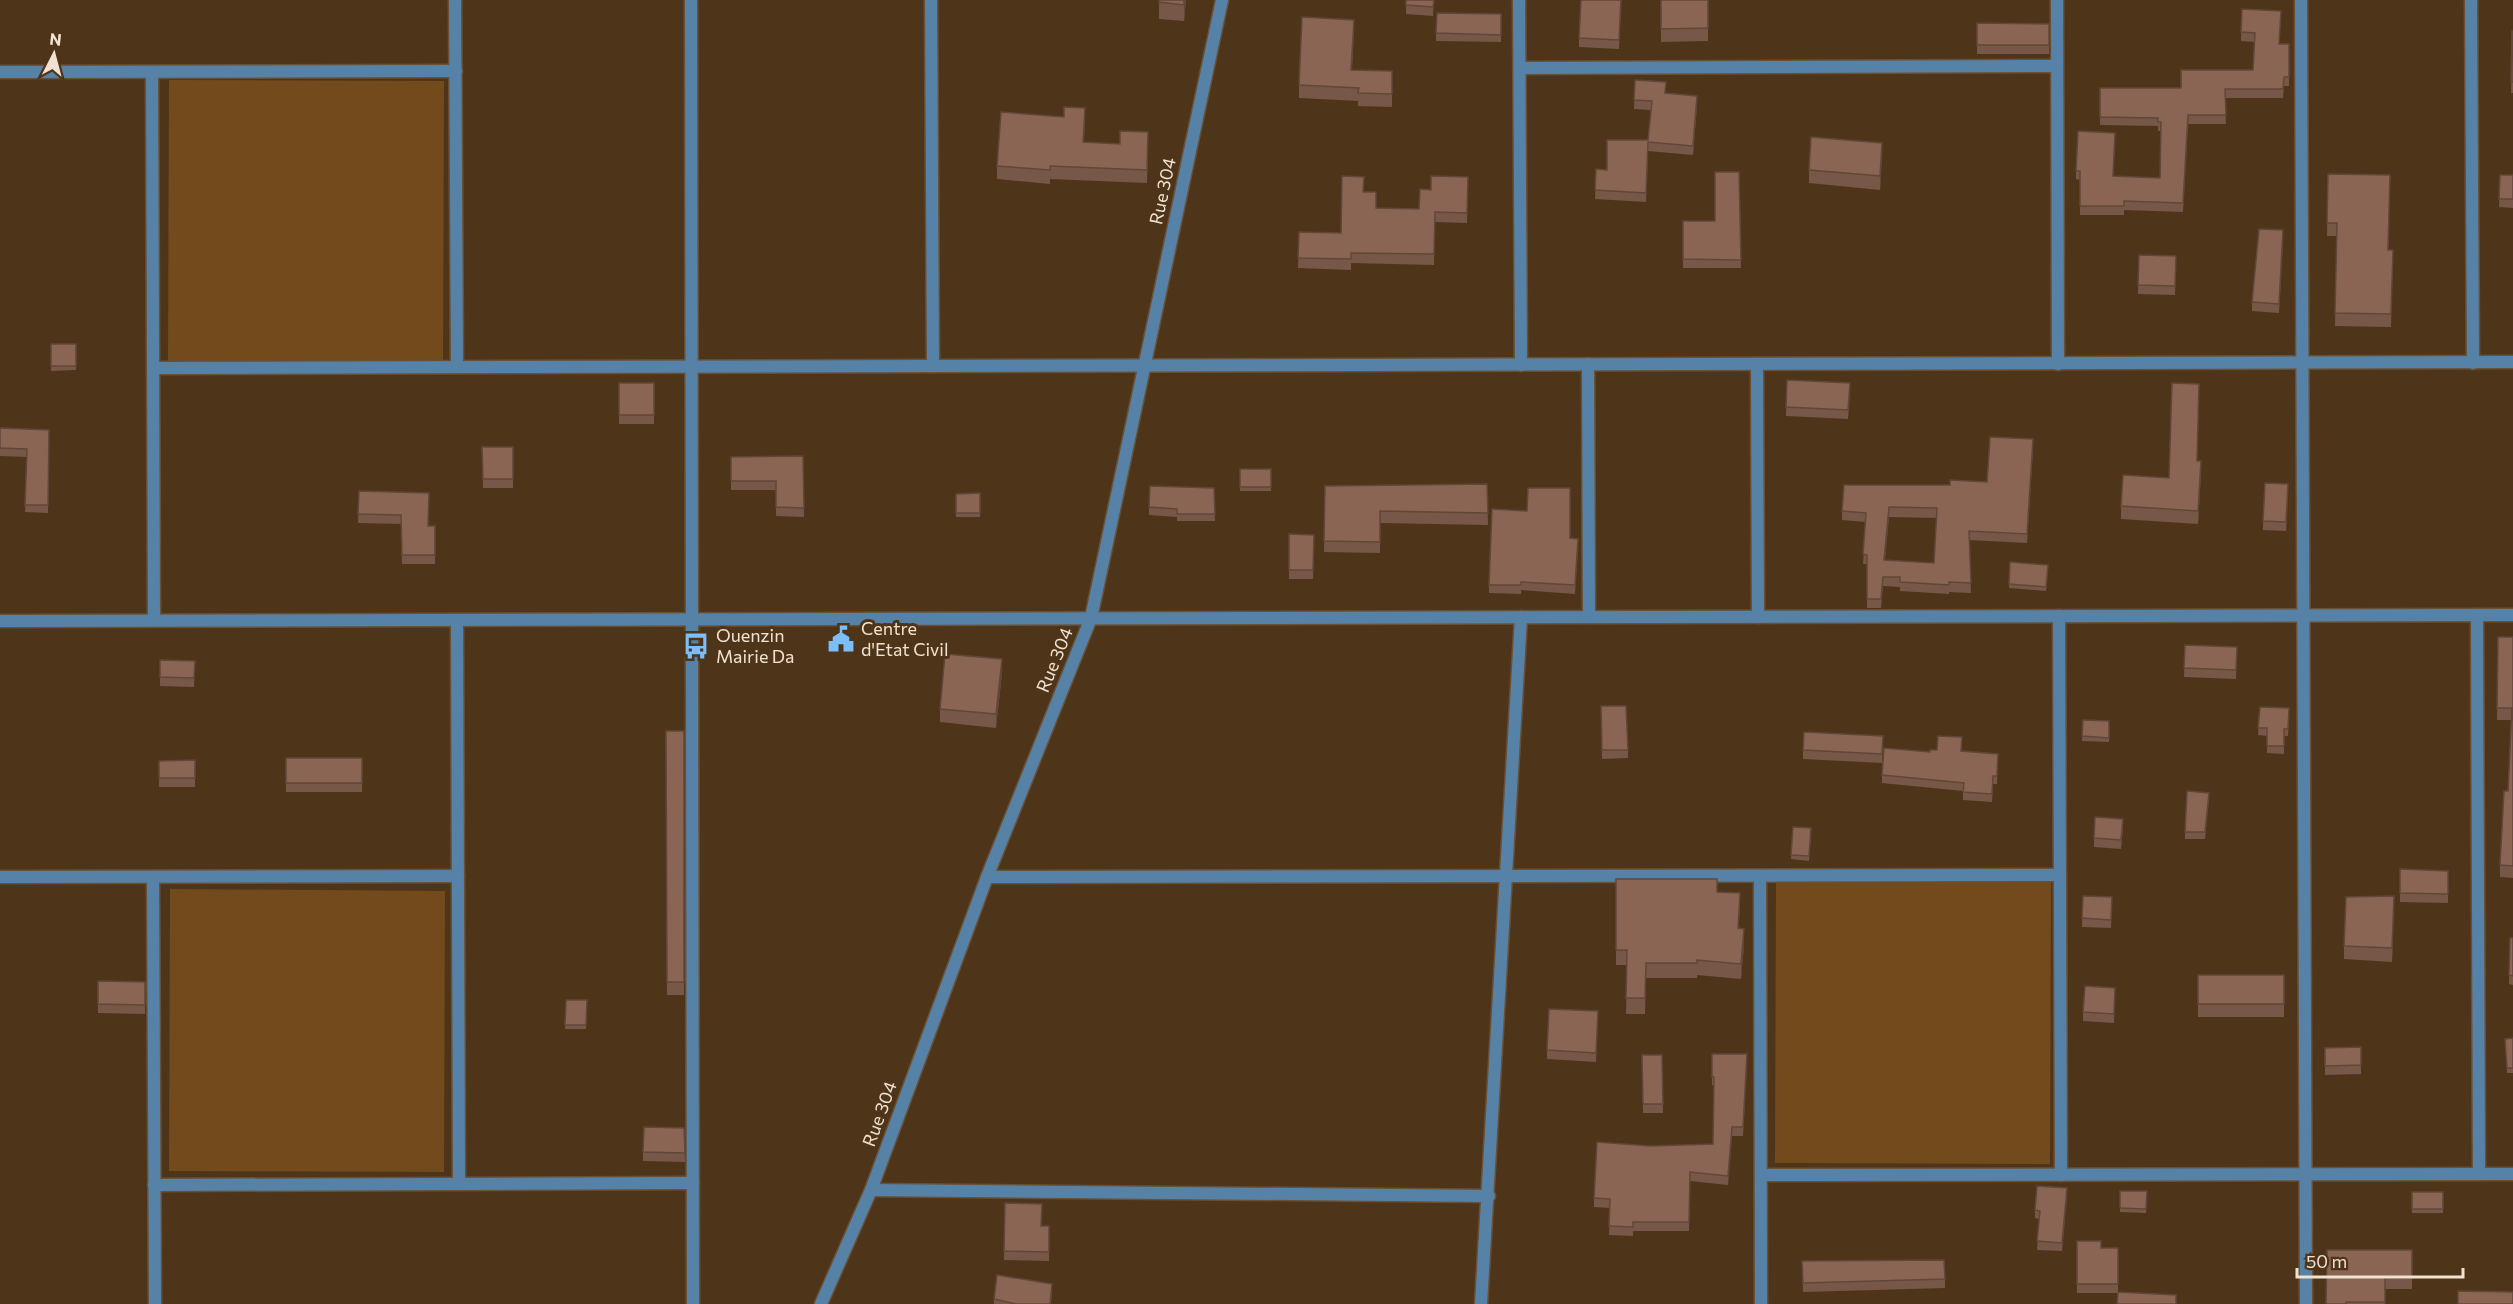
<svg xmlns="http://www.w3.org/2000/svg" width="2513" height="1304" viewBox="0 0 2513 1304" font-family="Commissioner,sans-serif">
<style>
.green{fill:#734a1c}
.lines{fill:none;stroke-linecap:round;stroke-linejoin:round}
.street-casing{stroke:#685136;stroke-width:15}
.street{stroke:#5782a8;stroke-width:12}
.wall{fill:#775747;fill-rule:evenodd}
.shaded-wall{fill:#61473a}
.building{fill:#8a6553;stroke:#61473a;stroke-width:1.5;fill-rule:evenodd}
.labels{text-anchor:middle;stroke-width:6;stroke-linejoin:round;paint-order:stroke}
.street-label{font-size:18px;fill:#f1e1d1;stroke:#4e3519}
.poi-label{font-size:18px;fill:#f1e1d1;stroke:#4e3519;text-anchor:start}
</style>
<rect width="100%" height="100%" fill="#4e3519"/>
<g class="green">
<path d="M169 80 444 81 443 363 168 361Z"/>
<path d="M1776 881 2051 882 2050 1164 1775 1163Z"/>
<path d="M170 889 445 891 444 1172 169 1171Z"/>
</g>
<g class="lines">
<g class="street-casing">
<g id="street">
<path d="M455 0 457 367"/>
<path d="M691 0 693 1304"/>
<path d="M931 0 933 366"/>
<path d="M1519 0 1521 365"/>
<path d="M2057 0 2058 364"/>
<path d="M2301 0 2306 1304"/>
<path d="M2471 0 2473 363"/>
<path d="M1520 68 2057 66"/>
<path d="M0 72 456 71"/>
<path d="M152 72 154 620"/>
<path d="M1588 364 1589 617"/>
<path d="M1757 364 1758 617"/>
<path d="M153 368 2513 362"/>
<path d="M2477 615 2479 1174"/>
<path d="M2059 616 2061 1175"/>
<path d="M457 620 459 1184"/>
<path d="M0 621 2513 615"/>
<path d="M1760 876 1761 1304"/>
<path d="M0 877 458 876"/>
<path d="M153 877 155 1304"/>
<path d="M987 877 2060 875"/>
<path d="M1761 1175 2513 1174"/>
<path d="M154 1185 693 1183"/>
<path d="M871 1190 1489 1196"/>
<path d="M821 1304 871 1190 987 877 1091 618 1222 0"/>
<path d="M1481 1304 1521 617"/>
</g>
</g>
<use href="#street" class="street"/>
</g>
<g class="wall">
<path d="M1159 0H1186L1184 21 1159 19Z"/>
<path d="M1406 0H1434L1433 16 1406 14Z"/>
<path d="M1621 0 1619 49 1579 47V38Z"/>
<path d="M1661 0H1708V41L1661 42Z"/>
<path d="M2242 9 2280 44H2289V86H2284L2283 98H2225L2226 124H2188L2183 212 2124 210V215H2080V180L2076 179V171L2115 141 2113 176 2160 178 2161 131H2158V126L2100 125V88H2181L2253 70 2255 42 2241 41Z"/>
<path d="M1501 14V42L1436 41V33Z"/>
<path d="M1977 23 2049 24V54H1977Z"/>
<path d="M2512 31H2513V93H2511Z"/>
<path d="M1354 32 1352 70 1392 71V107L1358 106V101L1299 98V85Z"/>
<path d="M1635 80 1697 105 1693 155 1648 151 1646 202 1595 199 1596 169 1607 170 1648 140 1651 110 1634 109Z"/>
<path d="M1085 121 1084 142 1148 146 1147 183 1050 179V184L997 179V166Z"/>
<path d="M1882 157 1880 190 1809 183V170Z"/>
<path d="M1739 172 1741 268H1683V221H1715Z"/>
<path d="M2328 174 2389 250H2393L2391 327 2335 326 2337 236H2327Z"/>
<path d="M2500 175H2513V208L2499 207Z"/>
<path d="M1468 177 1467 223 1435 222 1434 265 1351 263V270L1298 268 1299 232 1341 233 1364 192 1376 208 1419 209 1431 190Z"/>
<path d="M2283 239 2279 313 2252 311V302Z"/>
<path d="M2139 255 2176 256 2175 295 2138 294Z"/>
<path d="M51 344H76V370L51 371Z"/>
<path d="M1787 380 1850 392 1848 419 1786 416Z"/>
<path d="M619 383 654 415V424H619Z"/>
<path d="M0 428 49 430 48 513 25 512 27 457 0 456Z"/>
<path d="M482 447H513V488H483Z"/>
<path d="M2033 449 2027 543 1969 540 1971 593 1949 592V594L1900 591V587L1883 586 1881 608H1867V564H1863L1866 522 1842 520V511L1950 485 1987 482ZM1889 517 1937 518 1934 563 1885 560Z"/>
<path d="M803 456 804 517 776 516V490H731V457Z"/>
<path d="M2198 461 2201 474 2198 524 2121 519V506Z"/>
<rect x="1240" y="469" width="31" height="22"/>
<path d="M1487 484 1488 525 1380 523V553L1324 552 1325 486Z"/>
<path d="M1214 488 1215 521H1177V517L1149 515V507Z"/>
<path d="M359 491 428 526H435V564H402L401 524 358 523Z"/>
<path d="M980 493V517H956V494Z"/>
<path d="M2288 493 2286 531 2263 530V521Z"/>
<path d="M1289 534 1314 535 1313 579H1289Z"/>
<path d="M1570 538 1578 547 1575 594 1521 590V594L1489 593V585Z"/>
<path d="M2010 562 2048 570 2046 591 2009 588Z"/>
<path d="M2498 637H2513V878L2500 877V865L2508 791 2511 720H2497Z"/>
<path d="M2185 645 2237 647 2236 679 2184 677Z"/>
<path d="M160 660 195 661 194 687 160 686Z"/>
<path d="M1002 673 996 728 940 722V709Z"/>
<path d="M1601 706 1628 750V758L1602 759Z"/>
<path d="M2260 707 2289 708 2288 736H2284V754L2267 753V736L2258 735Z"/>
<path d="M2083 720 2109 721V742L2082 741Z"/>
<path d="M666 731H684V995H667Z"/>
<path d="M1883 736 1882 763 1803 759V750Z"/>
<path d="M1961 751 1998 754 1997 784H1993L1992 802 1963 800V791L1882 783V775L1930 752Z"/>
<rect x="286" y="758" width="76" height="34"/>
<path d="M195 760V787H159V761Z"/>
<path d="M2209 799 2205 839H2185V832Z"/>
<path d="M1793 827 1811 833 1809 861 1791 859Z"/>
<path d="M2123 828 2121 849 2094 847V838Z"/>
<path d="M2400 869 2448 871V903L2400 902Z"/>
<path d="M1616 879 1717 892 1740 909 1738 928 1744 945 1741 979 1697 975V978H1646L1645 1014H1626L1627 965H1616Z"/>
<path d="M2083 896 2112 897 2111 928 2082 927Z"/>
<path d="M2394 910 2392 962 2344 959V946Z"/>
<path d="M2510 938H2513V985L2509 984Z"/>
<rect x="2198" y="975" width="86" height="42"/>
<path d="M98 981 145 982V1014L98 1013Z"/>
<path d="M2115 997 2114 1023 2083 1021V1012Z"/>
<path d="M566 1000H587L586 1029H565Z"/>
<path d="M1598 1011 1596 1062 1547 1059V1050Z"/>
<path d="M2513 1038V1073H2507L2505 1039Z"/>
<path d="M2361 1047V1074L2325 1075V1048Z"/>
<path d="M1712 1054 1747 1062 1743 1136H1732L1728 1185 1690 1181 1689 1231H1633V1236L1609 1235 1610 1208 1594 1207V1198L1650 1146 1713 1144 1714 1085H1712Z"/>
<path d="M1642 1055H1662L1663 1113H1643Z"/>
<path d="M684 1128 685 1162 643 1161V1152Z"/>
<path d="M2120 1191H2147L2146 1213 2120 1212Z"/>
<rect x="2412" y="1192" width="31" height="21"/>
<path d="M2067 1196 2062 1251 2037 1250 2039 1219 2035 1218V1210Z"/>
<path d="M1005 1203 1042 1226H1049V1261L1004 1260Z"/>
<path d="M2077 1241 2101 1248H2118V1293H2077Z"/>
<path d="M2412 1250V1289H2385V1304H2326Z"/>
<path d="M1802 1261 1945 1279V1288L1803 1292Z"/>
<path d="M1052 1293 1051 1304H994V1299Z"/>
</g>
<g class="shaded-wall">
<path d="M1184 0H1186L1184 21Z"/>
<path d="M1697 96V105L1693 155V146Z"/>
<path d="M1882 143V157L1880 190V176Z"/>
<path d="M2033 439V449L2027 543V534Z"/>
<path d="M2201 461V474L2198 524V511Z"/>
<path d="M1889 507V517L1884 569V560Z"/>
<path d="M1002 659V673L996 728V714Z"/>
<path d="M2394 896V910L2392 962V948Z"/>
<path d="M1744 929V945L1741 979V964Z"/>
<path d="M1732 1127V1136L1728 1185V1176Z"/>
</g>
<g class="building">
<path d="M1159 0H1184V5L1159 2Z"/>
<path d="M1406 0H1434L1433 7 1406 5Z"/>
<path d="M1581 0H1621L1619 40 1579 38Z"/>
<path d="M1661 0H1708V28L1661 29Z"/>
<path d="M2242 9 2281 11 2279 44H2289V77H2284L2283 89H2225L2226 115H2188L2183 203 2124 201V206H2080V171H2076L2078 131 2115 133 2113 176 2160 178 2161 122H2158V118L2100 117V88H2181V70H2253L2255 33 2241 32Z"/>
<path d="M1437 13 1501 14V35L1436 33Z"/>
<path d="M1302 17 1354 20 1351 70 1392 71V94L1358 93 1359 88 1299 85Z"/>
<path d="M1977 23 2049 24V45H1977Z"/>
<path d="M2512 31H2513V82H2511Z"/>
<path d="M1635 80 1666 82 1665 93 1697 96 1693 146 1648 142 1646 193 1595 190 1596 169 1607 170V140H1648L1652 101 1634 100Z"/>
<path d="M1064 107 1085 108 1083 142 1120 144V131L1148 132 1147 170 1050 166V170L997 166 1001 112 1064 117Z"/>
<path d="M1811 137 1882 143 1880 176 1809 170Z"/>
<path d="M1715 172H1739L1741 260 1683 259V221H1715Z"/>
<path d="M2328 174 2390 175 2388 250H2393L2391 314 2335 313 2337 223H2327Z"/>
<path d="M2500 175H2513V199H2499Z"/>
<path d="M1342 176 1364 177 1363 192H1376V208L1419 209 1420 189 1431 190V176L1468 177 1467 213 1435 212 1434 254 1351 253V259L1298 258 1299 232 1341 233Z"/>
<path d="M2259 229 2283 230 2279 304 2252 302Z"/>
<path d="M2139 255 2176 256 2175 286 2138 285Z"/>
<rect x="51" y="344" width="25" height="22"/>
<path d="M1787 380 1850 383 1848 410 1786 407Z"/>
<rect x="619" y="383" width="35" height="32"/>
<path d="M2172 383 2199 384 2197 461H2201L2198 511 2121 506 2123 475 2169 478Z"/>
<path d="M0 428 49 430 48 505H25L27 449 0 448Z"/>
<path d="M1990 437 2033 439 2027 534 1969 531 1971 583 1949 582V585L1900 582V577H1883L1881 599H1867V555L1863 554 1866 513 1842 511 1844 485H1950V480L1987 482ZM1889 507 1937 508 1934 563 1884 560Z"/>
<path d="M482 447H513V479H483Z"/>
<path d="M803 456 804 508 776 507V481H731V457Z"/>
<rect x="1240" y="469" width="31" height="18"/>
<path d="M2265 483 2288 484 2286 522 2263 521Z"/>
<path d="M1487 484 1488 513 1380 511V542L1324 541 1325 486Z"/>
<path d="M1150 486 1214 488 1215 514H1177V509L1149 507Z"/>
<path d="M1528 488H1570V538L1578 539 1575 585 1521 582V585H1489L1492 509 1527 511Z"/>
<path d="M359 491 429 493 428 526H435V555H402L401 515 358 514Z"/>
<path d="M980 493V513H956V494Z"/>
<path d="M1289 534 1314 535 1313 570H1289Z"/>
<path d="M2010 562 2048 565 2046 587 2009 584Z"/>
<path d="M2498 637H2513V866L2500 865 2504 791H2508L2512 708H2497Z"/>
<path d="M2185 645 2237 647 2236 670 2184 668Z"/>
<path d="M945 654 1002 659 996 714 940 709Z"/>
<path d="M160 660 195 661 194 678 160 677Z"/>
<path d="M1601 706H1626L1628 750H1602Z"/>
<path d="M2260 707 2289 708 2288 729H2284V746H2267V728H2258Z"/>
<path d="M2083 720 2109 721V738L2082 736Z"/>
<path d="M666 731H684V982H667Z"/>
<path d="M1804 732 1883 736 1882 754 1803 750Z"/>
<path d="M1938 736 1962 737 1961 751 1998 754 1997 776H1993L1992 794 1963 792 1964 783 1882 775 1884 748 1930 752V750H1937Z"/>
<rect x="286" y="758" width="76" height="25"/>
<path d="M195 760V778H159V761Z"/>
<path d="M2187 791 2209 793 2205 832H2185Z"/>
<path d="M2095 817 2123 819 2121 840 2094 838Z"/>
<path d="M1793 827 1811 828 1809 856 1791 855Z"/>
<path d="M2400 869 2448 871V894L2400 893Z"/>
<path d="M1616 879H1717V892L1740 893 1738 928 1744 929 1741 964 1697 960V963H1646L1645 998H1626L1627 950H1616Z"/>
<path d="M2083 896 2112 897 2111 920 2082 918Z"/>
<path d="M2394 896 2392 948 2344 946 2346 897Z"/>
<path d="M2510 938H2513V976L2509 975Z"/>
<rect x="2198" y="975" width="86" height="29"/>
<path d="M98 981 145 982V1005L98 1004Z"/>
<path d="M2085 986 2115 988 2114 1014 2083 1012Z"/>
<path d="M566 1000H587L586 1025H565Z"/>
<path d="M1549 1009 1598 1011 1596 1053 1547 1050Z"/>
<path d="M2513 1038V1068H2507L2505 1039Z"/>
<path d="M2361 1047V1065L2325 1066V1048Z"/>
<path d="M1712 1054H1747L1743 1127H1732L1728 1176 1690 1172 1689 1222H1633V1227L1609 1226 1610 1199 1594 1198 1597 1142 1650 1146 1713 1144 1714 1077H1712Z"/>
<path d="M1642 1055H1662L1663 1104H1643Z"/>
<path d="M644 1127 684 1128 685 1153 643 1152Z"/>
<path d="M2037 1186 2067 1188 2062 1243 2037 1241 2040 1211 2035 1210Z"/>
<path d="M2120 1191H2147L2146 1209 2120 1208Z"/>
<rect x="2412" y="1192" width="31" height="17"/>
<path d="M1005 1203 1042 1204 1041 1226H1049V1252L1004 1251Z"/>
<path d="M2077 1241H2101V1248H2118V1284H2077Z"/>
<path d="M2327 1250H2412V1278H2385V1302H2346V1304H2326Z"/>
<path d="M1944 1260 1945 1279 1803 1283 1802 1261Z"/>
<path d="M997 1275 1052 1284 1050 1304H1016L994 1299Z"/>
<path d="M2458 1291 2513 1292V1304H2458Z"/>
<path d="M2118 1292 2176 1295V1304H2117Z"/>
</g>
<defs>
<g id="civic-bare" transform="scale(2.07)"><path d="M-.6-6.5H3V-4.5H.6V-3L4-1V1h2V6H-6V1h2V-1L-.6-3ZM-1.2 2.5V6h2.4V2.5Z" fill="#7cbef9" stroke="#4e3519" stroke-width="2.5" paint-order="stroke"/></g>
<g id="bus-bare" transform="scale(2.07)"><path d="M-5-6H5V4H4V6H2V4H-2V6H-4V4H-5ZM-3.5-4V0h7V-4ZM-3.5 1.2v1.5H-2V1.2ZM2 1.2v1.5H3.5V1.2Z" fill="#7cbef9" stroke="#4e3519" stroke-width="2.5" paint-order="stroke"/></g>
</defs>
<g fill-rule="evenodd">
<use href="#civic-bare" x="841" y="639"/>
<use href="#bus-bare" x="696" y="646"/>
</g>
<g class="labels">
<g class="street-label">
<text transform="translate(1163 191) rotate(-78)" y="6">Rue 304</text>
<text transform="translate(1055 660) rotate(-68)" y="6">Rue 304</text>
<text transform="translate(880 1114) rotate(-70)" y="6">Rue 304</text>
</g>
<g class="poi-label">
<text x="861" y="635">Centre<tspan x="861" dy="21">d'Etat Civil</tspan></text>
<text x="716" y="642">Ouenzin<tspan x="716" dy="21">Mairie Da</tspan></text>
</g>
</g>
<g transform="translate(54 54) rotate(6)" stroke="#4e3519" stroke-width="4.5" paint-order="stroke">
<path d="M0-4.5L10 22L0 15L-10 22Z" fill="#f1e1d1"/>
<text y="-9" font-size="16" font-weight="bold" text-anchor="middle" fill="#f1e1d1">N</text>
</g>
<path d="M2297 1268v9h166v-9" fill="none" stroke="#f1e1d1" stroke-width="3"/>
<text x="2306" y="1268" font-size="18" fill="#f1e1d1" stroke="#4e3519" stroke-width="4.5" paint-order="stroke">50 m</text>
</svg>
